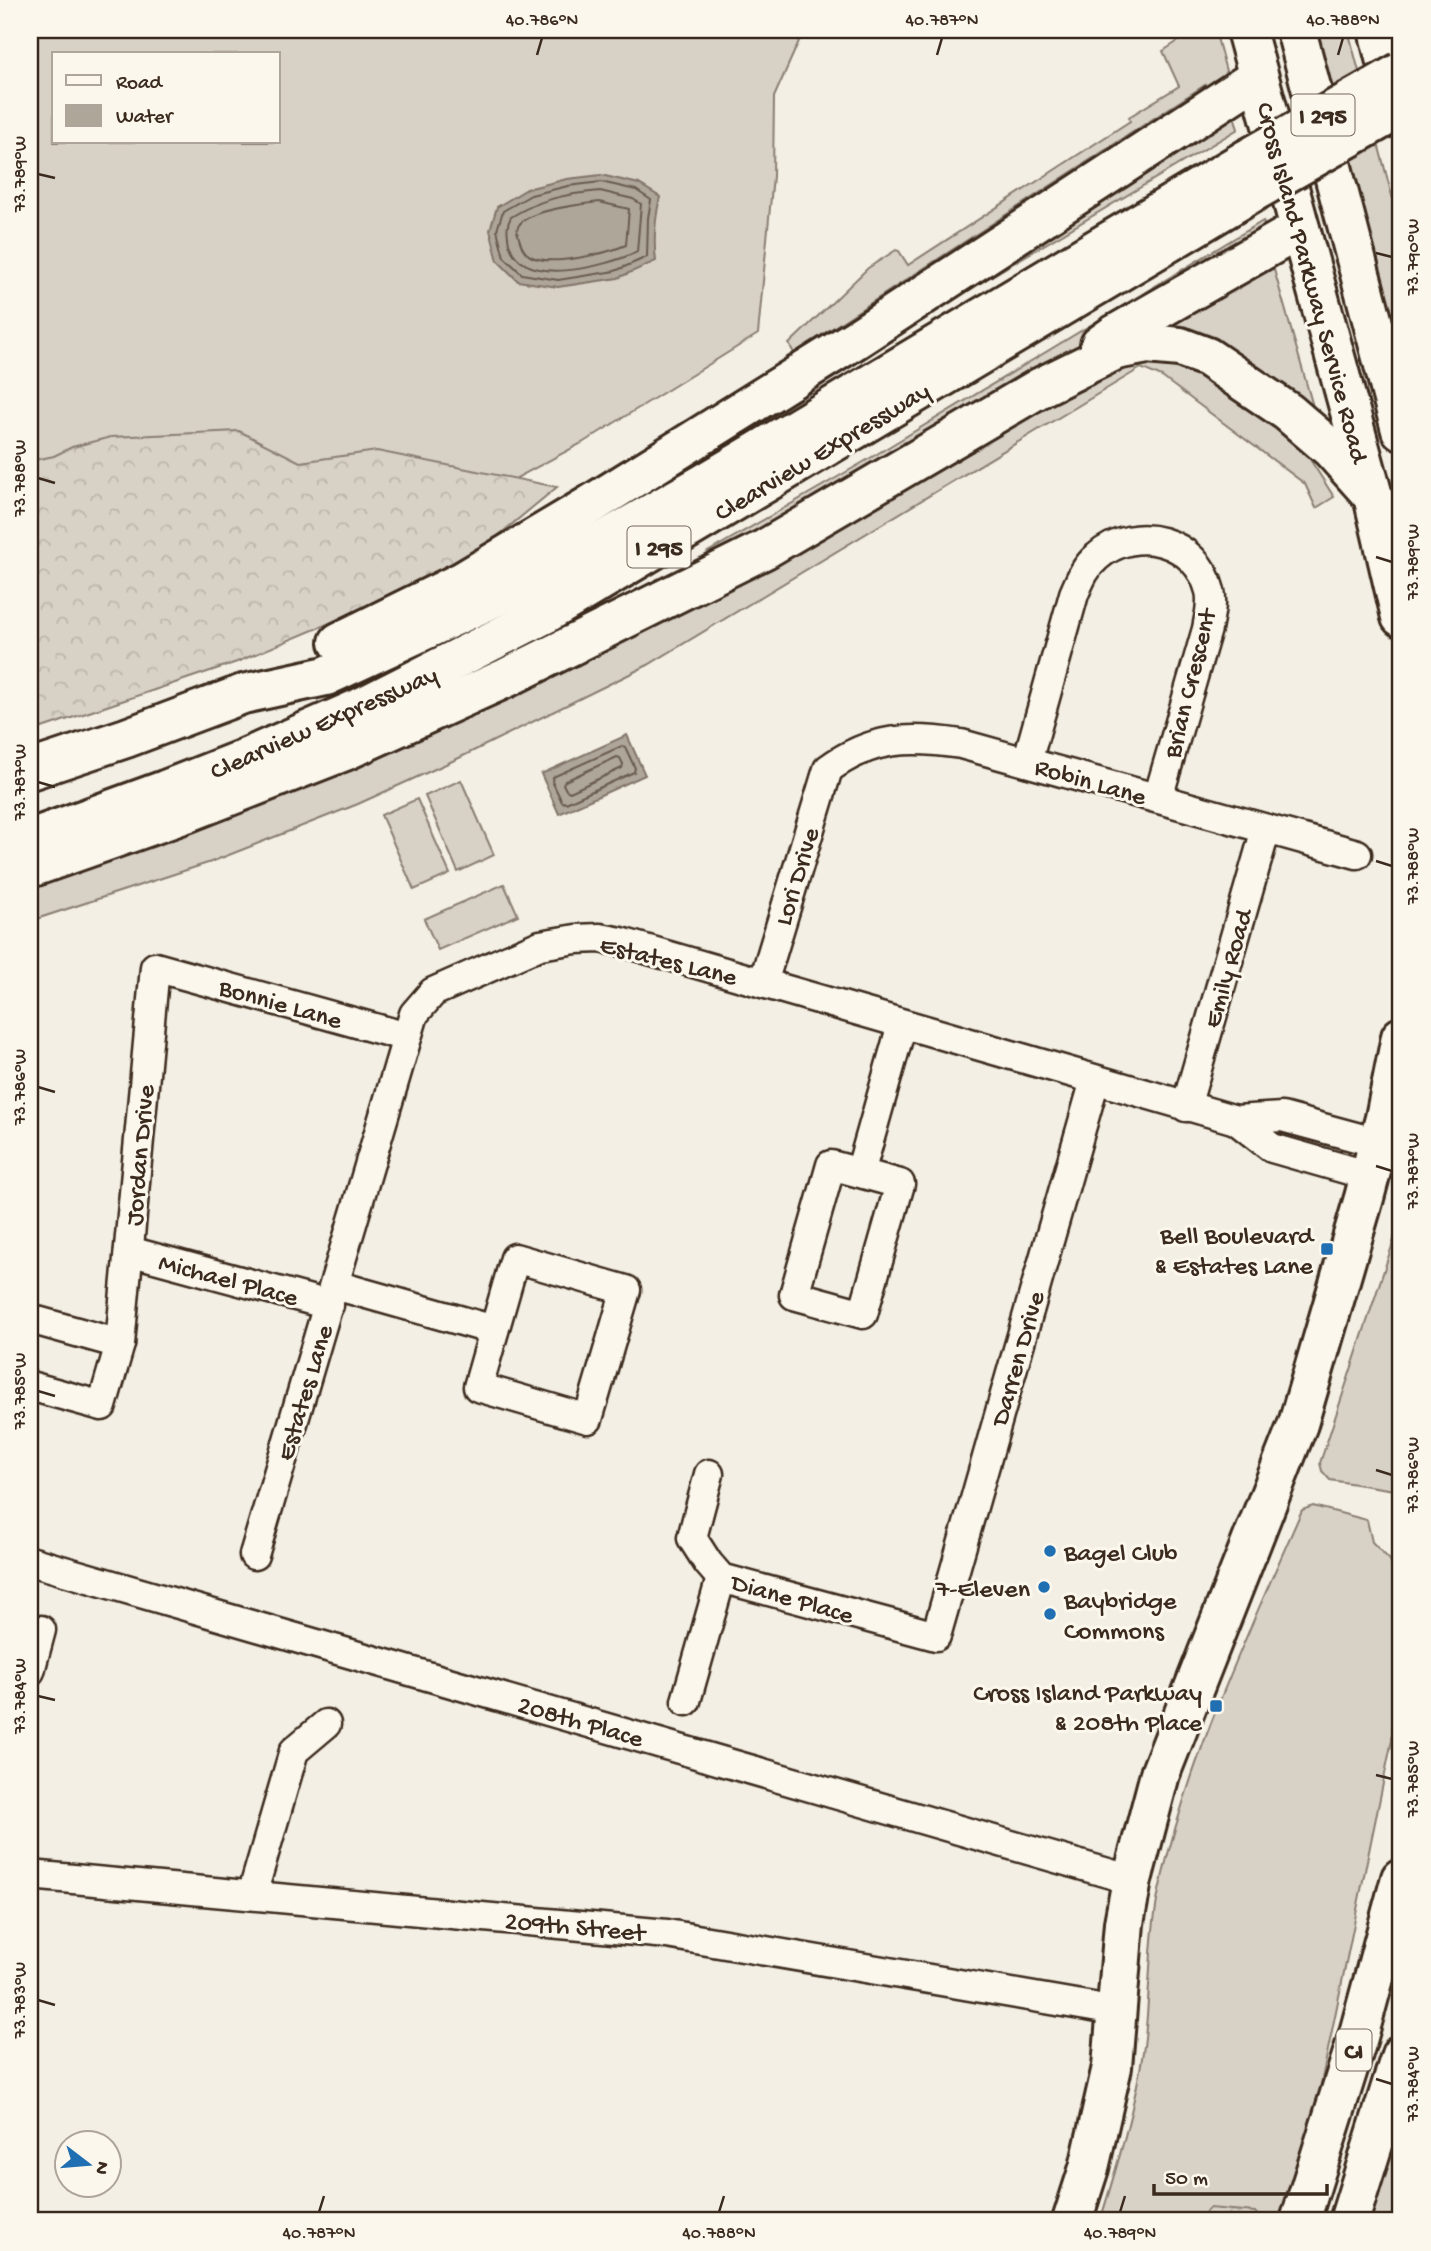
<svg xmlns="http://www.w3.org/2000/svg" width="1431" height="2251" viewBox="0 0 1431 2251" font-family="'Gochi Hand',sans-serif">
<style>
.grass{fill:#d8d1c6;stroke:#8a7e72;stroke-width:2;fill-rule:evenodd}
.forest{fill:url(#forest-crowns);stroke:#8a7e72;stroke-width:2}
.water{fill:#afa69a;stroke:#817468;stroke-width:2}
.lines{fill:none;stroke-linecap:round;stroke-linejoin:round}
.shore{stroke:#695c50;stroke-width:2}
.street-casing{stroke:#3b2a1e;stroke-width:33}
.secondary-casing{stroke:#3b2a1e;stroke-width:44}
.highway-casing{stroke:#3b2a1e;stroke-width:44}
.street{stroke:#fbf7ec;stroke-width:28}
.secondary{stroke:#fbf7ec;stroke-width:38}
.highway{stroke:#fbf7ec;stroke-width:38}
.highway-bridge-casing{stroke:#3b2a1e;stroke-width:44;stroke-linecap:butt}
.highway-bridge{stroke:#fbf7ec;stroke-width:38}
.ticks{fill:none;stroke:#3b2a1e;stroke-width:2.5}
.poi-dot{fill:#1f6fb2;stroke:#fbf7ec;stroke-width:2.5}
.labels{text-anchor:middle;stroke-width:6;stroke-linejoin:round;paint-order:stroke}
.shield{fill:#fbf7ec;stroke:#75685c;stroke-width:2}
.shield-label{font-size:24px;font-weight:bold;fill:#3b2a1e}
.street-label{font-size:26px;fill:#3b2a1e;stroke:#fbf7ec}
.poi-label{font-size:26px;fill:#3b2a1e;stroke:#fbf7ec;text-anchor:end}
.neatline{fill:none;stroke:#3b2a1e;stroke-width:2.5}
.ticks-label{font-size:18px;text-anchor:middle;fill:#3b2a1e}
</style>
<defs>
<pattern id="forest-crowns" width="20" height="18" patternUnits="userSpaceOnUse" patternTransform="scale(1.75)"><rect width="20" height="18" fill="#d8d1c6"/><path d="M2 6a3 3 0 1 1 6 0M12 15a3 3 0 1 1 6 0" fill="none" stroke="#bab4aa"/></pattern>
</defs>
<rect width="100%" height="100%" fill="#f3efe4"/>
<filter id="ink" filterUnits="userSpaceOnUse"><feTurbulence type="fractalNoise" baseFrequency=".0143" numOctaves="2"/><feDisplacementMap in="SourceGraphic" scale="14" xChannelSelector="R" yChannelSelector="G"/><feConvolveMatrix kernelMatrix="1 2 1 2 8 2 1 2 1" color-interpolation-filters="sRGB"/></filter>
<g filter="url(#ink)">
<g class="grass">
<path d="M30 30H804L774 97 773 176 758 334 582 443 232 630 30 704ZM54 54H278V142H54Z"/>
<path d="M1195 30H1215L1226 71 1209 94 1205 85 794 353 789 344 868 268 896 250 899 251 908 265 1130 121 1129 117 1179 86 1163 51Z"/>
<path d="M1313 30H1348L1401 230V371Z"/>
<path d="M1234 115 1238 129 811 384Z"/>
<path d="M1263 221 1269 239 723 554 708 552 867 460Z"/>
<path d="M1271 259 1318 424 1164 328Z"/>
<path d="M1109 363H1202L1304 450 1334 497 1316 508 1305 484 1162 377 1141 368 648 665 459 758 358 804 211 862 30 921V882L765 564 915 484Z"/>
<path d="M461 780 494 855 458 872 425 796Z"/>
<path d="M417 799 450 874 414 890 381 815Z"/>
<path d="M504 884 518 915 438 950 424 919Z"/>
<path d="M1401 1211V1491L1330 1480 1322 1471 1320 1463 1393 1243Z"/>
<path d="M1313 1506 1367 1520 1372 1542 1390 1560 1401 1594 1392 1740 1317 2103 1280 2221H1100C1118 2164 1135 2106 1144 2046 1151 1992 1148 1935 1161 1882 1191 1753 1249 1631 1302 1510Z"/>
<path d="M1401 2120V2221H1369Z"/>
</g>
<g class="forest">
<path d="M239 431 300 462 377 451 557 487 482 549 344 617 237 662 30 732V461L54 456 72 447 111 437Z"/>
<path d="M1209 2208 1255 2212 1262 2221H1198Z"/>
</g>
<g class="water">
<path d="M601 175 639 184 660 197C655 219 653 238 656 261L618 278 558 287 518 281 498 261 490 230 497 207 527 189 567 179Z"/>
<path d="M627 735 645 775 559 814 541 774Z"/>
</g>
<g class="lines">
<g class="shore">
<path d="M601 182 636 190 651 200 648 218 647 257 615 271 558 280 522 274 504 257 497 230 503 211 531 195 568 186Z"/>
<path d="M600 191 633 199 641 204 637 252C606 266 521 290 509 243 507 232 506 226 511 217 540 199 566 194 600 191Z"/>
<path d="M599 202 629 209 626 245C605 254 550 267 530 256 523 252 521 245 519 238 518 234 516 231 518 227 524 210 583 204 599 202Z"/>
<path d="M622 746 625 747 635 768 634 772 566 803 562 802 552 781 553 777Z"/>
<path d="M617 757 620 758 623 764 622 768 570 792 566 790 563 784 565 781Z"/>
</g>
<g class="street-casing">
<g id="street">
<path d="M1027 762 1074 594C1080 580 1085 567 1097 557 1135 523 1197 540 1210 591 1213 603 1209 617 1207 629L1158 798"/>
<path d="M763 983 828 769C872 737 909 736 961 744L1357 854"/>
<path d="M1186 1107 1266 829"/>
<path d="M1236 1120 1272 1148 1370 1176"/>
<path d="M860 1173 831 1165 794 1295 863 1314 900 1184 860 1173 902 1024"/>
<path d="M129 1251 329 1305"/>
<path d="M515 1258 626 1290 588 1419 478 1387Z"/>
<path d="M335 1285 494 1330"/>
<path d="M30 1319 120 1344"/>
<path d="M30 1386 102 1406 120 1344 155 967 407 1037"/>
<path d="M709 1474 692 1538 708 1563 721 1578 936 1636 1095 1080"/>
<path d="M254 1555 414 1014 433 992 540 945 576 939 600 938 621 942 1236 1120 1282 1117 1378 1143"/>
<path d="M30 1561 1132 1880"/>
<path d="M30 1671 41 1630"/>
<path d="M686 1701 721 1578"/>
<path d="M30 1875 667 1934 1116 2011"/>
<path d="M252 1895 294 1751 326 1724"/>
</g>
</g>
<g class="secondary-casing">
<g id="secondary">
<path d="M1246 30 1373 496 1401 617"/>
<path d="M1072 2221 1089 2168 1112 2067 1124 1923 1132 1880 1160 1774 1298 1424 1364 1198 1385 1118 1401 1037"/>
</g>
</g>
<g class="highway-casing">
<g id="highway">
<path d="M1296 30 1401 430"/>
<path d="M1378 30 1398 109"/>
<path d="M1100 345 1114 335 1300 229"/>
<path d="M339 642 463 581 587 507 856 339 1258 77"/>
<path d="M30 770 126 738 243 694 326 676 517 587 596 545 703 484 1247 159"/>
<path d="M30 839 165 790 244 759 360 708 547 613 1255 191"/>
<path d="M30 868 186 813 347 750 506 678 765 549 1041 387 1116 350 1147 344 1180 347 1207 357 1288 412 1331 449 1373 496"/>
<path d="M1300 2221 1358 2037 1401 1878"/>
<path d="M1349 2221 1401 2055"/>
</g>
</g>
<use href="#street" class="street"/>
<use href="#secondary" class="secondary"/>
<use href="#highway" class="highway"/>
<g class="highway-bridge-casing">
<g id="highway-bridge">
<path d="M1247 159 1401 72"/>
<path d="M1255 191 1401 108"/>
</g>
</g>
<use href="#highway-bridge" class="highway-bridge"/>
</g>
</g>
<path class="ticks" d="M537 55 542 38M937 55 942 38M1338 55 1343 38M38 174 55 178M1376 253 1392 257M38 478 55 483M1376 557 1392 562M38 782 55 787M1376 861 1392 866M38 1087 55 1092M1376 1166 1392 1171M38 1391 55 1396M1376 1470 1392 1475M38 1696 55 1700M1376 1775 1392 1779M38 2000 55 2005M1376 2079 1392 2084M319 2212 324 2196M719 2212 724 2196M1120 2212 1125 2196"/>
<g class="poi-dot">
<rect x="1320" y="1242" width="14" height="14" rx="3.5"/>
<circle cx="1050" cy="1551" r="7"/>
<circle cx="1044" cy="1587" r="7"/>
<circle cx="1050" cy="1614" r="7"/>
<rect x="1209" y="1699" width="14" height="14" rx="3.5"/>
</g>
<g class="labels">
<g class="shield">
<rect x="1291.5" y="94.5" width="63" height="41" rx="5"/>
<rect x="627.5" y="526.5" width="63" height="41" rx="5"/>
<rect x="1336.5" y="2029.5" width="35" height="41" rx="5"/>
</g>
<g class="shield-label">
<text x="1323" y="123">I 295</text>
<text x="659" y="555">I 295</text>
<text x="1354" y="2058">CI</text>
</g>
<g class="street-label">
<text transform="translate(1314 282) rotate(75)" y="9">Cross Island Parkway Service Road</text>
<text transform="translate(821 450) rotate(-31)" y="9">Clearview Expressway</text>
<text transform="translate(1188 683) rotate(-76)" y="9">Brian Crescent</text>
<text transform="translate(323 721) rotate(-24)" y="9">Clearview Expressway</text>
<text transform="translate(1091 780) rotate(16)" y="9">Robin Lane</text>
<text transform="translate(795 876) rotate(-73)" y="9">Lori Drive</text>
<text transform="translate(669 959) rotate(14)" y="9">Estates Lane</text>
<text transform="translate(1226 968) rotate(-74)" y="9">Emily Road</text>
<text transform="translate(281 1002) rotate(16)" y="9">Bonnie Lane</text>
<text transform="translate(138 1155) rotate(-85)" y="9">Jordan Drive</text>
<text transform="translate(229 1278) rotate(15)" y="9">Michael Place</text>
<text transform="translate(1016 1358) rotate(-74)" y="9">Darren Drive</text>
<text transform="translate(303 1392) rotate(-73)" y="9">Estates Lane</text>
<text transform="translate(793 1597) rotate(16)" y="9">Diane Place</text>
<text transform="translate(581 1720) rotate(16)" y="9">208th Place</text>
<text transform="translate(575 1925) rotate(5)" y="9">209th Street</text>
</g>
<g class="poi-label">
<text x="1313" y="1243">Bell Boulevard<tspan x="1313" dy="30">&amp; Estates Lane</tspan></text>
<text x="1064" y="1560" text-anchor="start">Bagel Club</text>
<text x="1030" y="1596">7-Eleven</text>
<text x="1064" y="1608" text-anchor="start">Baybridge<tspan x="1064" dy="30">Commons</tspan></text>
<text x="1202" y="1700">Cross Island Parkway<tspan x="1202" dy="30">&amp; 208th Place</tspan></text>
</g>
</g>
<rect width="1431" height="2251" fill="none" stroke="#fbf7ec" stroke-width="77"/>
<rect x="52" y="52" width="228" height="91" fill="#fbf7ec" stroke="#aea59a" stroke-width="2"/>
<rect x="66" y="75" width="35" height="10" fill="#fbf7ec" stroke="#aea59a" stroke-width="2"/>
<text x="116" y="88" font-size="21" fill="#3b2a1e">Road</text>
<rect x="66" y="105" width="35" height="21" fill="#afa69a" stroke="#aea59a" stroke-width="2"/>
<text x="116" y="122" font-size="21" fill="#3b2a1e">Water</text>
<g transform="translate(88 2164) rotate(106)"><circle r="33" fill="#fbf7ec" stroke="#aea59a" stroke-width="2"/>
<path d="M0-5L12 26L0 18L-12 26Z" fill="#1f6fb2"/>
<text y="-10" font-size="19" font-weight="bold" text-anchor="middle" fill="#3b2a1e">N</text>
</g>
<path d="M1154 2184v10h173v-10" fill="none" stroke="#3b2a1e" stroke-width="3.5"/>
<text x="1165" y="2184" font-size="21" fill="#3b2a1e" stroke="#fbf7ec" stroke-width="5" paint-order="stroke">50 m</text>
<rect x="38" y="38" width="1354" height="2174" class="neatline"/>
<g class="ticks-label">
<text x="542" y="25">40.786°N</text>
<text x="942" y="25">40.787°N</text>
<text x="1343" y="25">40.788°N</text>
<text transform="translate(19 174) rotate(-90)" y="6">73.789°W</text>
<text transform="translate(1412 257) rotate(-90)" y="6">73.790°W</text>
<text transform="translate(19 478) rotate(-90)" y="6">73.788°W</text>
<text transform="translate(1412 562) rotate(-90)" y="6">73.789°W</text>
<text transform="translate(19 782) rotate(-90)" y="6">73.787°W</text>
<text transform="translate(1412 866) rotate(-90)" y="6">73.788°W</text>
<text transform="translate(19 1087) rotate(-90)" y="6">73.786°W</text>
<text transform="translate(1412 1171) rotate(-90)" y="6">73.787°W</text>
<text transform="translate(19 1391) rotate(-90)" y="6">73.785°W</text>
<text transform="translate(1412 1475) rotate(-90)" y="6">73.786°W</text>
<text transform="translate(19 1696) rotate(-90)" y="6">73.784°W</text>
<text transform="translate(1412 1779) rotate(-90)" y="6">73.785°W</text>
<text transform="translate(19 2000) rotate(-90)" y="6">73.783°W</text>
<text transform="translate(1412 2084) rotate(-90)" y="6">73.784°W</text>
<text x="319" y="2238">40.787°N</text>
<text x="719" y="2238">40.788°N</text>
<text x="1120" y="2238">40.789°N</text>
</g>
</svg>
